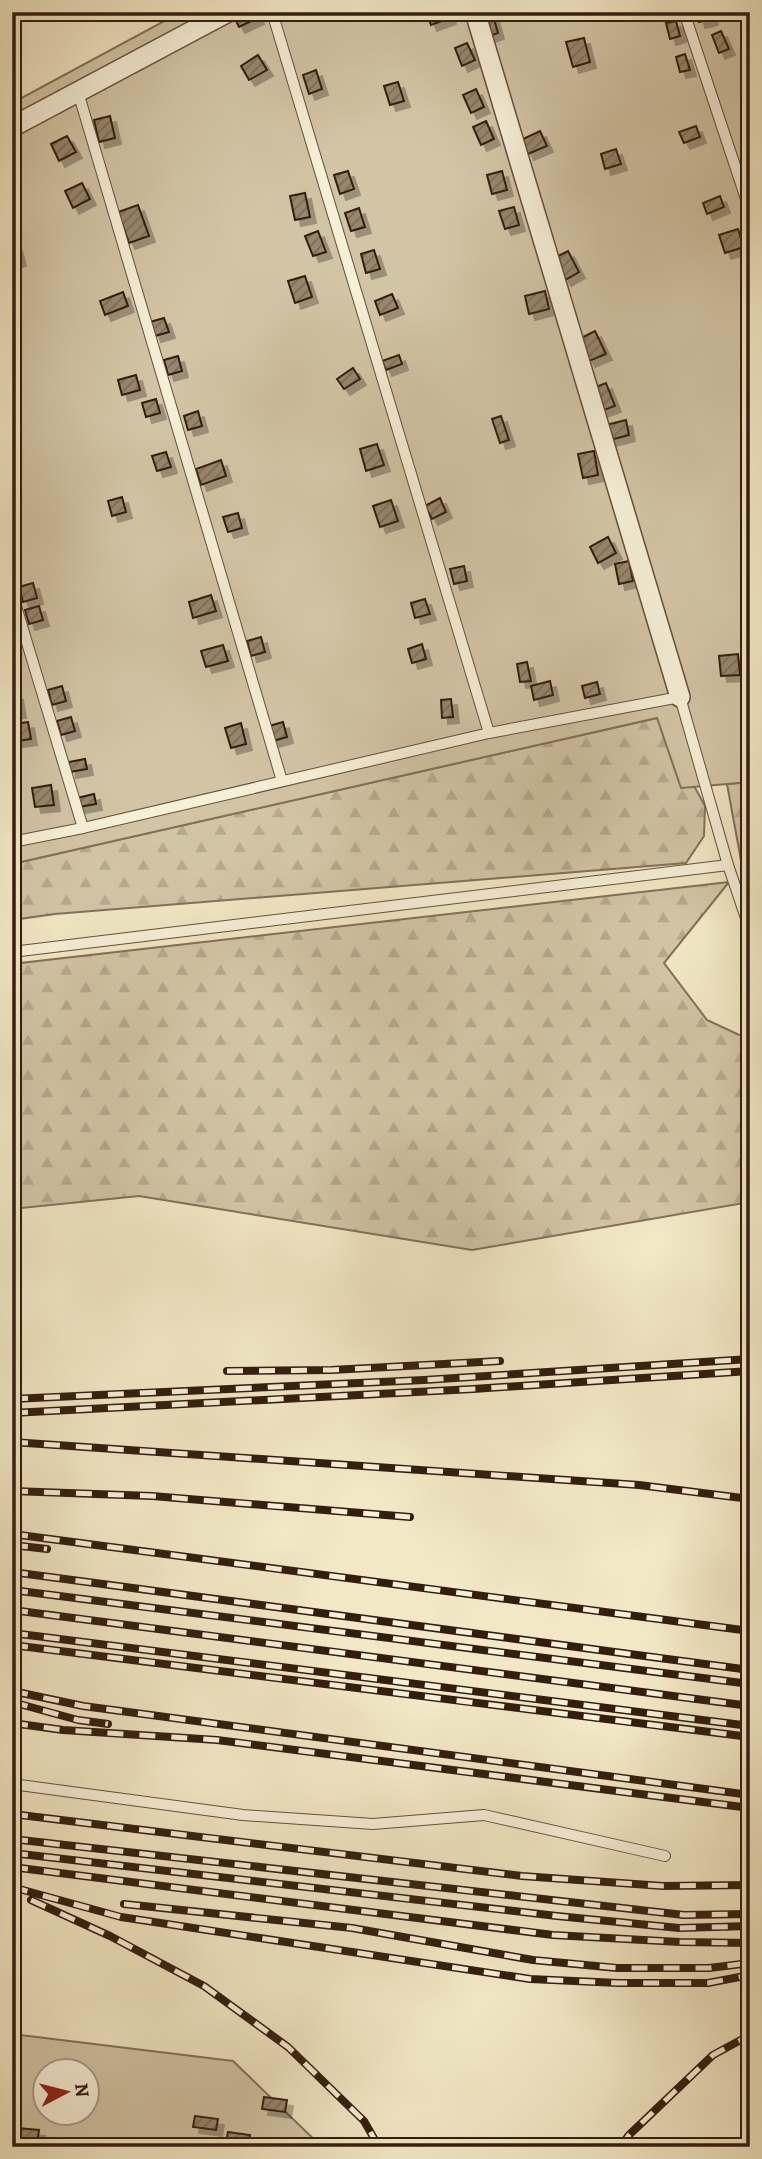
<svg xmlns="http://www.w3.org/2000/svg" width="762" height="2159" viewBox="0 0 762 2159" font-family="Alegreya,serif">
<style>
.forest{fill:url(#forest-firs);stroke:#82715a;stroke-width:2}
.garden{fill:#d2c5a6;stroke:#82715a;stroke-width:2;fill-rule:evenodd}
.building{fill:url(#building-hatch);stroke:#331d0e;stroke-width:2;filter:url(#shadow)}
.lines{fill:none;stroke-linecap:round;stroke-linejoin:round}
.lane-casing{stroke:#63503c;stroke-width:12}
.street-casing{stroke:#63503c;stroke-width:22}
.lane{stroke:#f7f0d9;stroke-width:10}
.street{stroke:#f7f0d9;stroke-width:19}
.rail-casing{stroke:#331d0e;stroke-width:8}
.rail{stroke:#f7f0d9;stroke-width:5;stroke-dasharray:16;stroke-linecap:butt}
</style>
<defs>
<pattern id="forest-firs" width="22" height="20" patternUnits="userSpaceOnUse" patternTransform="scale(1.75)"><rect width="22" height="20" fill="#d2c5a6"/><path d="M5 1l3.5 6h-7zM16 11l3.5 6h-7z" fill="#b5a98e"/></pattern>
<pattern id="building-hatch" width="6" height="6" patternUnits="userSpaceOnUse" patternTransform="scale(1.75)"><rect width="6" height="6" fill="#96876d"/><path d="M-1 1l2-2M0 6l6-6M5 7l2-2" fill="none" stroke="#7b6e58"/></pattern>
<filter id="shadow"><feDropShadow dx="6" dy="6" stdDeviation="0" flood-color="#0004"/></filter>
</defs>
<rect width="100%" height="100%" fill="#f2e8c5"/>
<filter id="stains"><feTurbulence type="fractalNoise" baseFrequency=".00286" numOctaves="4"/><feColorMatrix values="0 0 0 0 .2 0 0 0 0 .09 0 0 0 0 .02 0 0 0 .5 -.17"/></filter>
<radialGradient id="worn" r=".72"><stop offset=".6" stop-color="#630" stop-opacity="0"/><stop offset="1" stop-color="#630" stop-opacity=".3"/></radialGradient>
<g class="forest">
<path d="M657 718 705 806 704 836 686 863 55 914 12 920V864Z"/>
<path d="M750 782V882L744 877 727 784Z"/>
<path d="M729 882 664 963 707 1020 750 1040V1202L472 1250 139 1196 12 1209V964Z"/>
</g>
<g class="garden">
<path d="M181 12H750V782L681 788 657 718 12 864V103Z"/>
<path d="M12 2034 233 2061 322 2147H12ZM46 2072H88V2114H46Z"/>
</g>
<g class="building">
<path d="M256 12 258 18 239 27 232 13Z"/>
<path d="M426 12H448L450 18 431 25Z"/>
<path d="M492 12 498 33 487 37 480 15Z"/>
<path d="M697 12H711L712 19 699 22Z"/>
<path d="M676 21 680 36 670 39 666 23Z"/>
<path d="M721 31 729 49 719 53 712 35Z"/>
<path d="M584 38 590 62 573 67 566 42Z"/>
<path d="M467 43 475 60 462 66 455 48Z"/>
<path d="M685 54 690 70 680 72 676 57Z"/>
<path d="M258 55 267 70 249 80 241 66Z"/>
<path d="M316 70 322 89 309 94 303 75Z"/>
<path d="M398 82 404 101 390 105 384 86Z"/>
<path d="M476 89 484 107 471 113 463 95Z"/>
<path d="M110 116 115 138 99 142 94 120Z"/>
<path d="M486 121 494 139 481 145 473 127Z"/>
<path d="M696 126 700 137 684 143 679 132Z"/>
<path d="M540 131 547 146 528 154 521 140Z"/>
<path d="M67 136 76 152 59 161 51 144Z"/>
<path d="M616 149 621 164 605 169 601 154Z"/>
<path d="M750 155V173H747L742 157Z"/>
<path d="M348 171 354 189 340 194 334 175Z"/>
<path d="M502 171 507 190 492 194 487 175Z"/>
<path d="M82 183 90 199 73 208 65 191Z"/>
<path d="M305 193 310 217 295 220 290 196Z"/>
<path d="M720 196 724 207 707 214 703 203Z"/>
<path d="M138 205 149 236 129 243 118 212Z"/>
<path d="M514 207 519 225 505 229 499 211Z"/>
<path d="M359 208 365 227 351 231 345 213Z"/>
<path d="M738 229 744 247 725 253 719 235Z"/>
<path d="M318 231 326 252 313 256 305 236Z"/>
<path d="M16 245 20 260 12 262V246Z"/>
<path d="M374 250 380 269 366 273 361 254Z"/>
<path d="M568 251 579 272 565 280 554 258Z"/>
<path d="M305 276 312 297 295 303 288 281Z"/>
<path d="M545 291 549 309 529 314 525 296Z"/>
<path d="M123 292 128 306 105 315 100 301Z"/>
<path d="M392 294 398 308 380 315 375 301Z"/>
<path d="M164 318 169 332 155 336 150 322Z"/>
<path d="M595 331 606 354 589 361 579 339Z"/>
<path d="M399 355 402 364 386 370 382 361Z"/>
<path d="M178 356 182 371 168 375 164 360Z"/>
<path d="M353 368 360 379 344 389 337 379Z"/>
<path d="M136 375 140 390 122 395 118 380Z"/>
<path d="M606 383 615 406 601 411 593 388Z"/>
<path d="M156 399 160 413 146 417 142 403Z"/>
<path d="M198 411 202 426 188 430 184 416Z"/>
<path d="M501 416 509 440 500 443 492 419Z"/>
<path d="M626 420 629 435 610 440 606 425Z"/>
<path d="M377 444 384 465 366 471 360 449Z"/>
<path d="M594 451 598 475 583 478 578 454Z"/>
<path d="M166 452 171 467 157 471 152 456Z"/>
<path d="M221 460 226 476 201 485 196 469Z"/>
<path d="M742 489H750V507L744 508Z"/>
<path d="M122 497 126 512 112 516 108 501Z"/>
<path d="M440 498 446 512 432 519 425 506Z"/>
<path d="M391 500 398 521 380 527 373 506Z"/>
<path d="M238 513 242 528 228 532 223 517Z"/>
<path d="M608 537 616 553 598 563 590 547Z"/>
<path d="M629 561 633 581 619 584 615 564Z"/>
<path d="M464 566 467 581 454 584 450 569Z"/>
<path d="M33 583 37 598 23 602 19 587Z"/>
<path d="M211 595 216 611 193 618 189 602Z"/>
<path d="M425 599 430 614 415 618 411 603Z"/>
<path d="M39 606 43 620 29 624 25 610Z"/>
<path d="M261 637 265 652 251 656 247 641Z"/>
<path d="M422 644 426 659 412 663 408 649Z"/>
<path d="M223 645 228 661 206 667 201 651Z"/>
<path d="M738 654 740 675 721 676 719 656Z"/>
<path d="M527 662 531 681 520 682 517 664Z"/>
<path d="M550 681 553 695 534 700 531 686Z"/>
<path d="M597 682 600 694 585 698 582 686Z"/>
<path d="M62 686 66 701 52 705 48 690Z"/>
<path d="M17 694 20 712 12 713V695Z"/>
<path d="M451 699 453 717 442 718 441 700Z"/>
<path d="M71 717 75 731 61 735 57 721Z"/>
<path d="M28 722 31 739 12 742V724Z"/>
<path d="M283 722 287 737 273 741 269 726Z"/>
<path d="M241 723 246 744 231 748 225 728Z"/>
<path d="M85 759 87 769 70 772 69 762Z"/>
<path d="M51 785 54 805 35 807 32 788Z"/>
<path d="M94 794 96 804 79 807 77 798Z"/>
<path d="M264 2097 287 2100 285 2112 262 2109Z"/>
<path d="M195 2116 218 2119 216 2130 193 2127Z"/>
<path d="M17 2128 39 2130 37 2145 16 2143Z"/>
<path d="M228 2132 250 2135 249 2146 226 2143Z"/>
</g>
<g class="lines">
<g class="lane-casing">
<g id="lane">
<path d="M272 12 489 733"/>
<path d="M684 12 750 211"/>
<path d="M78 92 282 781"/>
<path d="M12 593 83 828"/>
<path d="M12 842 83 828 489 733 680 697 728 865 750 930"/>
<path d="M12 952 728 865"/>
<path d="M12 1784 243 1815 373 1824 484 1815 665 1856"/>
</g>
</g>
<g class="street-casing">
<g id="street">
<path d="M475 12 680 697"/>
<path d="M12 127 228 12"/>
</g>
</g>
<use href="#lane" class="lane"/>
<use href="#street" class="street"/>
<g class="rail-casing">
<g id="rail">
<path d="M227 1371 331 1370 500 1361"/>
<path d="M12 1399 424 1380 750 1359"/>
<path d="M12 1413 473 1389 750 1371"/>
<path d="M12 1442 639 1485 750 1499"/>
<path d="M12 1491 152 1496 410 1517"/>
<path d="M12 1534 750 1631"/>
<path d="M12 1545 47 1549"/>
<path d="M12 1572 750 1670"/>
<path d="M12 1590 750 1684"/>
<path d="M12 1610 750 1706"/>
<path d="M12 1633 750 1726"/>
<path d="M12 1645 750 1737"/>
<path d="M12 1691 83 1706 750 1795"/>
<path d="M12 1702 78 1720 108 1724"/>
<path d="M12 1723 63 1730 217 1740 750 1808"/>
<path d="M12 1814 522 1876 663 1886 750 1885"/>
<path d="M12 1839 684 1915 750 1914"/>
<path d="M12 1853 557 1916 679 1928 750 1926"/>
<path d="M12 1867 553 1935 680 1942 750 1943"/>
<path d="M12 1887 121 1917 530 1979 619 1983H708L750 1975"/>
<path d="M31 1900 110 1936 204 1986 288 2047 364 2121 379 2147"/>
<path d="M124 1904 352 1928 533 1960 617 1968H709L750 1963"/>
<path d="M620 2147 629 2135 713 2055 750 2035"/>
</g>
</g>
<use href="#rail" class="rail"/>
</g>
<rect width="762" height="2159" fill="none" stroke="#f2e8c5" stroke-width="42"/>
<rect x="14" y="14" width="734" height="2131" fill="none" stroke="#331d0e" stroke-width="3.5"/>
<rect x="21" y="21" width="720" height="2117" fill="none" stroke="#331d0e" stroke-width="2"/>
<g transform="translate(66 2092) rotate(83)"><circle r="33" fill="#f7f0d9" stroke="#a99c88" stroke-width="2"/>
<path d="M0-5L12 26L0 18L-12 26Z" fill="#8f2418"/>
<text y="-10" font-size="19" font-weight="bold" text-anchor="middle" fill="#331d0e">N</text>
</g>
<rect width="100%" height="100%" filter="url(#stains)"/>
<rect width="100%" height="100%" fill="url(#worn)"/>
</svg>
